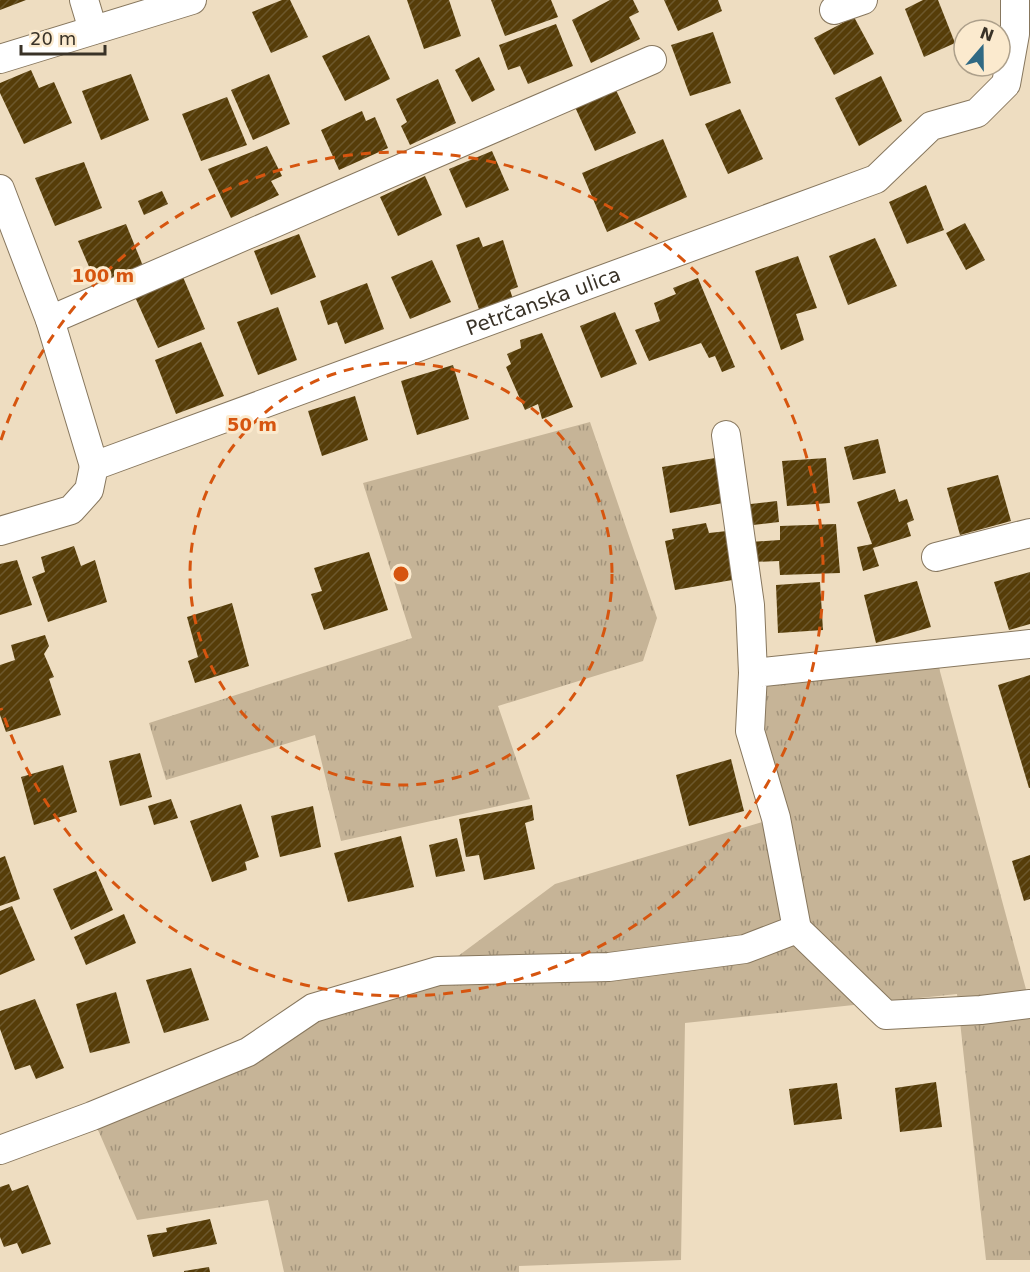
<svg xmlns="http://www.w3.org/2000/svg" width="1030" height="1272" viewBox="0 0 1030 1272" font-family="'DejaVu Sans',sans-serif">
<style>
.grass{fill:url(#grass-tufts)}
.building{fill:url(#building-hatch)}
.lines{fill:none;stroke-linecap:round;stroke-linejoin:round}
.minor-casing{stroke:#87775e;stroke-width:30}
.minor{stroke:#fff;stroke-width:28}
.ring{fill:none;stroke:#d6550f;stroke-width:3;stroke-dasharray:10 8}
.labels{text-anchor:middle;stroke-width:6;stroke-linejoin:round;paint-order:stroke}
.street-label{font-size:20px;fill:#393227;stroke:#fbeace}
.centre{fill:#d6550f;stroke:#fbeace;stroke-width:3}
.ring-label{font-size:18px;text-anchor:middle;font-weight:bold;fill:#d6550f;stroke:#fbeace;stroke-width:6;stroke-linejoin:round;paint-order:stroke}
</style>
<defs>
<pattern id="grass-tufts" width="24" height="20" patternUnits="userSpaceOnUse" patternTransform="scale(1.5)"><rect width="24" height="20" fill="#c6b497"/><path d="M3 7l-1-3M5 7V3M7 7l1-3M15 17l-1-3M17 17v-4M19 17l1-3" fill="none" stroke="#a2937b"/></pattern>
<pattern id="building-hatch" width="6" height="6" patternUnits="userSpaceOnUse" patternTransform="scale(1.5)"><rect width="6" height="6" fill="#563d09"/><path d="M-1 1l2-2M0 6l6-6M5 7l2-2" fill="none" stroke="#6c582d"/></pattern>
</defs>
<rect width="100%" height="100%" fill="#eeddc1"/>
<g class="grass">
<path d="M590 422 657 618 643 661 498 706 530 799 341 841 315 735 166 780 149 723 412 638 363 483Z"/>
<path d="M935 653 1030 1004V1260H986L957 994 685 1023 681 1260 519 1266V1272H284L268 1200 137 1220 92 1116 310 1010 438 971 555 884 776 818 753 673Z"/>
</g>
<g class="building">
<path d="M0 0H26L0 10Z"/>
<path d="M282 0H290L308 37 271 53 252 12Z"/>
<path d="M407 0H449L461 36 424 49Z"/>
<path d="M491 0H551L558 17 505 36Z"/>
<path d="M610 0H633L639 12 629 17 640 39 591 63 572 20Z"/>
<path d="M664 0H718L722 11 678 31Z"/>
<path d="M923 0H938L955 43 924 57 905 9Z"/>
<path d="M854 17 874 54 834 75 814 38Z"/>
<path d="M556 24 573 66 528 84 520 66 508 70 499 45Z"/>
<path d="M713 32 731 83 690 96 671 45Z"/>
<path d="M369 35 390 79 345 101 322 56Z"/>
<path d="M479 57 495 90 472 102 455 70Z"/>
<path d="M31 70 39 88 54 82 72 123 24 144 0 93V83Z"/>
<path d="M131 74 149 120 101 140 82 91Z"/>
<path d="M269 74 290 124 253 140 231 90Z"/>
<path d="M881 76 902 121 859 146 835 98Z"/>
<path d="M438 79 456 123 410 145 401 126 407 122 396 99Z"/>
<path d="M616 90 636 133 595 151 575 107Z"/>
<path d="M227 97 247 145 201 161 182 114Z"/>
<path d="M740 109 763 159 728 174 705 124Z"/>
<path d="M362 111 366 121 375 117 388 148 339 170 321 130Z"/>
<path d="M663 139 687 197 607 232 582 173Z"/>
<path d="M267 146 282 176 271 181 279 195 231 218 208 169Z"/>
<path d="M492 151 509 190 466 208 449 169Z"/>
<path d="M84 162 102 208 55 226 35 178Z"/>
<path d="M425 176 442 215 398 236 380 197Z"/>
<path d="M926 185 944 230 907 244 889 202Z"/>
<path d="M162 191 168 204 144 215 138 201Z"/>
<path d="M965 223 985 260 966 270 946 233Z"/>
<path d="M126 224 143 266 96 283 78 241Z"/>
<path d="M299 234 316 277 271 295 254 251Z"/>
<path d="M479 237 483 247 503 240 518 287 510 290 513 299 480 312 456 245Z"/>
<path d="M875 238 897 286 848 305 829 256Z"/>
<path d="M798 256 817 308 796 314 804 340 781 350 755 271Z"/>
<path d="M432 260 451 302 410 319 391 277Z"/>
<path d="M183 277 205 329 158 348 135 297Z"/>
<path d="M698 278 735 367 722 372 715 356 709 358 701 343 649 361 635 330 660 321 654 303 676 294 673 288Z"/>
<path d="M367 283 384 329 345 344 337 322 328 325 320 301Z"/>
<path d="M278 307 297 360 258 375 237 322Z"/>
<path d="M615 312 637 364 601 378 580 326Z"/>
<path d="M542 333 573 407 542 419 538 404 525 410 506 367 511 364 507 354 521 348 520 340Z"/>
<path d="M201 342 224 396 176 414 155 360Z"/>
<path d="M453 365 469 419 417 435 401 381Z"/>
<path d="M355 396 368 440 322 456 308 411Z"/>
<path d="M878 439 886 473 853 480 844 447Z"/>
<path d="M715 458 723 503 670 513 662 467Z"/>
<path d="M826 458 830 503 787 506 782 461Z"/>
<path d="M998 475 1011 521 960 535 947 488Z"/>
<path d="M895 489 899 502 907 499 914 520 907 523 911 536 873 548 879 566 863 571 857 547 872 544 857 502Z"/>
<path d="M777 501 779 522 744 526 742 505Z"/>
<path d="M706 523 709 533 727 531 738 579 675 590 665 541 674 539 672 529Z"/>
<path d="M836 524 840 573 780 575 779 561 753 562 750 542 780 540V526Z"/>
<path d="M74 546 81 566 95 560 107 602 48 622 32 577 45 572 41 557Z"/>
<path d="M369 552 388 610 324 630 311 594 322 591 314 568Z"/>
<path d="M17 560 32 605 0 615V564Z"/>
<path d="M1030 572V624L1009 630 994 582Z"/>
<path d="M917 581 931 627 876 643 864 595Z"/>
<path d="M820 582 823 630 778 633 776 585Z"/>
<path d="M232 603 249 666 195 683 188 661 198 657 187 617Z"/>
<path d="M45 635 49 646 44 654 54 677 49 679 61 715 6 732 0 715V665L15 660 11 645Z"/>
<path d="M1030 675V788H1029L998 685Z"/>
<path d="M140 753 152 797 120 806 109 761Z"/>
<path d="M731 759 744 811 689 826 676 775Z"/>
<path d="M63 765 77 812 34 825 21 777Z"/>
<path d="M171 799 178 818 154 825 148 806Z"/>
<path d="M241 804 259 857 245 862 247 870 212 882 190 821Z"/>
<path d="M532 805 534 820 525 823 535 869 484 880 479 855 466 857 459 819Z"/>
<path d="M313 806 321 847 280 857 271 816Z"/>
<path d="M401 836 414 887 348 902 334 853Z"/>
<path d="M457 838 465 871 436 877 429 845Z"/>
<path d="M1030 855V899L1024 901 1012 861Z"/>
<path d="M5 856 20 899 0 906V858Z"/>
<path d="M96 871 113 910 71 930 53 889Z"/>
<path d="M12 906 35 960 0 975V911Z"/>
<path d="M124 914 136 943 86 965 74 937Z"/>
<path d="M191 968 209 1020 164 1033 146 980Z"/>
<path d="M116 992 130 1043 90 1053 76 1004Z"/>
<path d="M35 999 64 1068 36 1079 30 1065 15 1070 0 1029V1011Z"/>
<path d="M936 1082 942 1127 900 1132 895 1088Z"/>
<path d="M837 1083 842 1119 794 1125 789 1089Z"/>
<path d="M9 1184 12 1191 28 1185 51 1244 22 1254 17 1243 4 1247 0 1237V1187Z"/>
<path d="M210 1219 217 1244 153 1257 147 1235 167 1232 166 1228Z"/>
<path d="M209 1267 210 1272H184V1271Z"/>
</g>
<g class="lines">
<g class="minor-casing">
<g id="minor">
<path d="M84 0 93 30"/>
<path d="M834 10 863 0"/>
<path d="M0 59 192 0"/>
<path d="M0 189 50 320 94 466"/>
<path d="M50 320 652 60"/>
<path d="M726 435 750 605 753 673"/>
<path id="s1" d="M0 531 71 510 89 490 94 466 876 179 931 126 977 113 1006 84 1015 34V0"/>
<path d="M936 557 1030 533"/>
<path d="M797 929 886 1015 981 1010 1030 1004"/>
<path d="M0 1150 92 1116 248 1052 313 1008 438 971 609 967 745 949 797 929 776 818 750 731 753 673 1030 644"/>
</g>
</g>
<use href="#minor" class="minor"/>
</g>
<g class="ring">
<circle cx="401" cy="574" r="211"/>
<path d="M1 440A422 422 0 1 1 1 708"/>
</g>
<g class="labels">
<g class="street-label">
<text dy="7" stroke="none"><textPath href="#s1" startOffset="604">Petrčanska ulica</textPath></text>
</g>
</g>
<circle cx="401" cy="574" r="9" class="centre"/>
<g class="ring-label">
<text x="103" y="282">100 m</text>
<text x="252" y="431">50 m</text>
</g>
<g transform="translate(982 48) rotate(20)"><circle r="28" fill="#fbeace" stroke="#ada08b" stroke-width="1.5"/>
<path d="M0-4.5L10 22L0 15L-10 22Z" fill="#306983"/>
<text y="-9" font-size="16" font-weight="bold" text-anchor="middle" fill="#393227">N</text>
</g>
<path d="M21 45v9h84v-9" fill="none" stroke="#393227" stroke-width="3"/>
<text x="30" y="45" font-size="18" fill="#393227" stroke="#fbeace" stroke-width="4.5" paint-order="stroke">20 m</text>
</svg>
